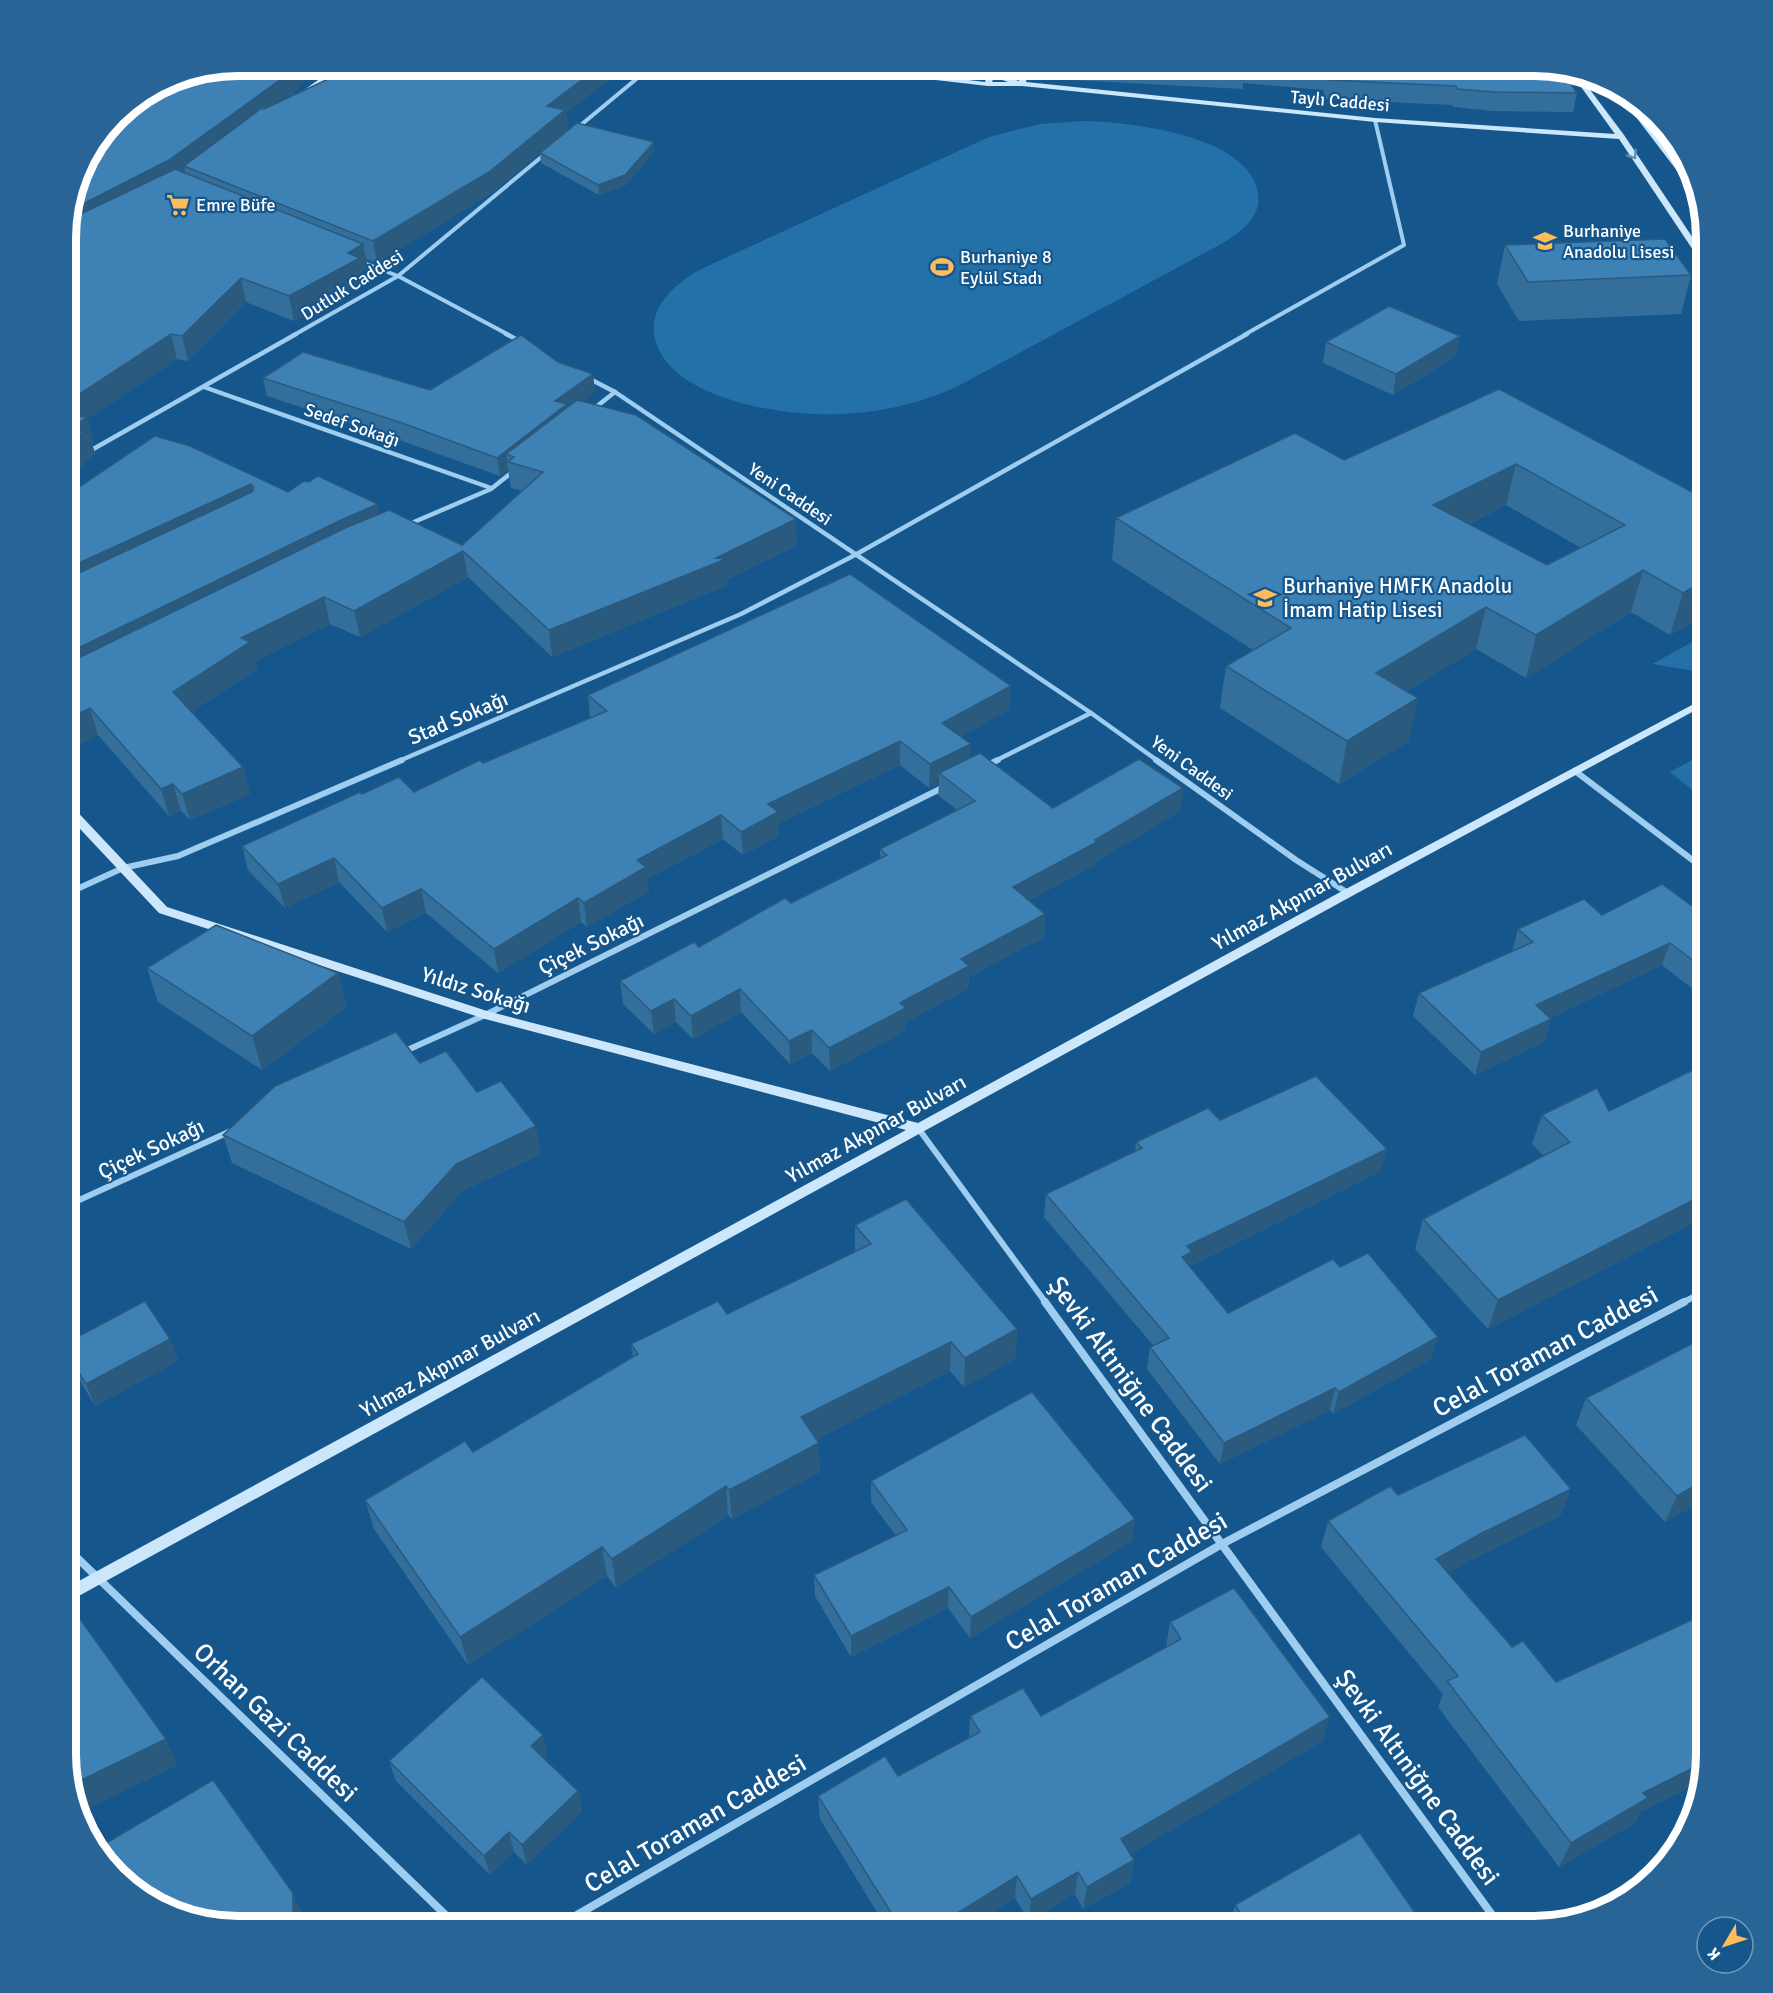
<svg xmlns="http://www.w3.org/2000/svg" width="1773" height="1993" viewBox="0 0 1773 1993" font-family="Signika,sans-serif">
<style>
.green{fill:#2470a9}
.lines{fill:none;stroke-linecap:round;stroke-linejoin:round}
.street-far3{stroke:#9ecdf0;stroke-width:4}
.street-far2{stroke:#9ecdf0;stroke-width:4.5}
.street-far1{stroke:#9ecdf0;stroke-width:6}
.street{stroke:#9ecdf0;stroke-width:8}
.secondary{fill:#cce6fb;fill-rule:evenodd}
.wall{fill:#346f9c;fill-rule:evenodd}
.shaded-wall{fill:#2b5a7f}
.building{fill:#3d81b5;stroke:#2b5a7f;stroke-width:1.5;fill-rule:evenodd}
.oneway{stroke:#5e90b8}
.labels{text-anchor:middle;stroke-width:4.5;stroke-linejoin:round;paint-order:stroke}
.far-street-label{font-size:18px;fill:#fff;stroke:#15578c}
.far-poi-label{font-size:18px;fill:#fff;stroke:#15578c;text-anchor:start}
.poi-label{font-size:21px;fill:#fff;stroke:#15578c;text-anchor:start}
.street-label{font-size:21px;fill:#fff;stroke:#15578c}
.near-street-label{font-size:26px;fill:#fff;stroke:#15578c}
.rim{fill:none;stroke:#fff;stroke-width:8}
</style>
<rect width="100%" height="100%" fill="#15578c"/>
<g class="green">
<path d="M1084 121C1130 122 1249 135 1258 193 1262 217 1241 232 1223 243L960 385C914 407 864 416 814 414 765 412 662 394 654 333 651 304 677 283 699 270L989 137 1040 124Z"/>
<path d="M1707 634V673L1652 664Z"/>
<path d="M1707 752V802L1670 772Z"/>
</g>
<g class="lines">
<g class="street-far3">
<path d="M576 129 652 66"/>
<path d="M359 261 398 276 509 335"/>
<path d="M294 335 398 276 545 154"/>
<path d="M1244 335 1404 245 1375 120"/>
</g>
<g class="street-far2">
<path d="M506 334 522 342"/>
<path d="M586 377 615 392 1091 713 1158 761"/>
<path d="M204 387 491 488"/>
<path d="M592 410 615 392"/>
<path d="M88 452 296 334"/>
<path d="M407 525 491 489 515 470"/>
<path d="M399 761 741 614 855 555 1247 334"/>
<path d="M995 761 1091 713"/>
</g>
<g class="street-far1">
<path d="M1156 760 1296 860 1348 893"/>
<path d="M987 765 998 760"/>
<path d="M1575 771 1707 871"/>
<path d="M66 894 123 868 178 856 402 760"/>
<path d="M403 1052 485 1015 946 786"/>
<path d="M918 1128 1046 1303"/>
<path d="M66 1206 233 1130"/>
<path d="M1682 1303 1707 1290"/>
</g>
<g class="street">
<path d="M1045 1302 1501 1927"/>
<path d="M66 1547 458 1927"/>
<path d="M556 1927 1222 1544 1684 1302"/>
</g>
<g class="secondary">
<path d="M338 66H346L310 94H304V90Z"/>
<path d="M828 66H851L985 82 987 75 937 66H955L988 71 990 66H996L995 73 1019 81 1023 66H1030L1026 82 1375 118 1615 134 1571 73 1579 75 1624 135 1707 259V267L1703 265 1619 139 1375 122 1022 86H988L831 68ZM994 77 1008 82H992Z"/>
<path d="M1620 92 1632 101 1699 188 1700 197H1697L1620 96Z"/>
<path d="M1707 697V704L1352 896 66 1603V1588L906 1130 485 1019 159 913 66 814V804H70L167 907 487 1011 918 1123 1344 890Z"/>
</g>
</g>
<g class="wall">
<path d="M315 66 293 95 566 113 568 130 654 142V151L626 185 599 195 541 163 540 153 492 193 377 263 366 259 368 268 362 271 364 282 294 321 246 302 188 361 177 359 87 419 94 443 92 444 95 453 66 481V227Z"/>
<path d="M1072 66H1545L1577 93 1573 112 1492 111 1454 107 1452 105 1326 99 1323 90 1243 83V89L1071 80Z"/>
<path d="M1505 245 1691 275 1681 314 1519 321 1497 284Z"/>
<path d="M1460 336 1455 357 1393 395 1323 363 1326 342Z"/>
<path d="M558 362 593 374 595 392 582 401 797 545 728 579V585L552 657 468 577 360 637 330 624 255 661 257 669 191 712 243 767 250 794 190 820 181 811 169 816 98 735 75 747 66 740V496L155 436 288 492 378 504 379 514 462 545 522 491 511 488 508 470 500 476 405 442 267 396 263 378 430 390Z"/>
<path d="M1499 389 1707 500V614L1670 635 1631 612 1526 678 1476 649 1407 691 1409 741 1339 784 1220 708 1226 666 1253 650 1112 560 1116 518 1344 460ZM1506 505 1581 548 1547 565 1469 524Z"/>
<path d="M588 695 1010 709 960 737 970 758 1053 808 1183 788 1180 811 1095 862V865L1029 900 1045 914 1044 937 969 977 968 989 906 1022 905 1031 830 1071 812 1053 790 1064 741 1012 693 1039 676 1022 654 1034 623 1004 620 981 699 947 880 859V849L957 810 938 795 939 784 929 788 900 765 779 823V836L743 855 723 839 647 879 649 891 587 927 581 922 498 973 426 913 387 932 339 882 285 908 248 870 242 846 362 794 414 792 590 718Z"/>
<path d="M1602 915 1707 917V1000L1662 965 1550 1018 1551 1019 1544 1042 1475 1075 1413 1016 1419 993 1512 951 1518 929Z"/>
<path d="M147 968 347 1007 262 1070 158 1002Z"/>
<path d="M420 1063 477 1092 536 1126 541 1154 462 1191 411 1249 232 1163 223 1135Z"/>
<path d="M1707 1063V1216L1488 1329 1415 1249 1423 1219 1544 1156 1532 1144 1542 1115 1609 1111Z"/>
<path d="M1220 1120 1387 1149 1381 1171 1190 1266 1228 1313 1340 1267 1438 1337 1431 1359 1333 1414 1330 1410 1220 1464 1147 1369 1150 1347 1153 1345 1044 1217 1046 1194 1135 1151 1136 1142Z"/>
<path d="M855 1225 1017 1329 1015 1359 964 1387 950 1371 817 1439 820 1472 732 1519 728 1515 616 1588 607 1576 468 1665 374 1529 365 1500 473 1452 633 1357 631 1344 727 1314 855 1252Z"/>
<path d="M1707 1336V1499L1665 1522 1576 1425 1586 1398Z"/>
<path d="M170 1339 178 1361 95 1406 72 1367 66 1354V1343Z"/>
<path d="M871 1481 1132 1541 970 1638 948 1608 851 1657 815 1596 814 1575 896 1536 871 1502Z"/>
<path d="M1571 1489 1560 1516 1471 1560 1448 1573 1512 1647 1556 1682 1695 1618 1692 1614 1705 1588 1707 1587V1755L1701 1782 1640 1812 1635 1823 1559 1867 1438 1707 1443 1694 1321 1547 1328 1521Z"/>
<path d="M1170 1622 1323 1741 1130 1854 1134 1860 1130 1883 1083 1909 1075 1894 1029 1921 1015 1898 969 1927H886L820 1819 818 1796 898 1776 969 1738 970 1716H1041L1166 1647Z"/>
<path d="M548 1755 544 1759 578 1791 582 1811 527 1865 514 1852 490 1875 396 1781 389 1761Z"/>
<path d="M1235 1905 1417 1927H1232L1230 1924Z"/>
</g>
<g class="shaded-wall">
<path d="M294 66H315L292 97 184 166 186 175 66 227 71 210Z"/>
<path d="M600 66H628L566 113 568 130 492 193 377 263 373 241 547 106Z"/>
<path d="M654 142V151L626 185 599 195 598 185Z"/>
<path d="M363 244 368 268 362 271 364 282 294 321 289 296 348 253Z"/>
<path d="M241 278 246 302 188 361 182 336Z"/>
<path d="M171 334 177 359 87 419 94 443 92 444 95 453 66 481V403Z"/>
<path d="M1460 336 1455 357 1393 395 1396 374Z"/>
<path d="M593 374 595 392 568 412 506 454 508 470 500 476 497 458 555 401Z"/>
<path d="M1516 464 1506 505 1424 546 1433 505Z"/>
<path d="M251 484 257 510 66 599V569Z"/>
<path d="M378 504 383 530 66 685V654L341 520Z"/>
<path d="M796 519 797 545 728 579V585L552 657 549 630 716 558Z"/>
<path d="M463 551 468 577 360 637 354 611Z"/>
<path d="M1643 570 1631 612 1526 678 1536 635Z"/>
<path d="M1707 579V614L1670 635 1683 593Z"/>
<path d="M324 597 330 624 255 661 257 669 180 719 173 692 241 638Z"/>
<path d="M1486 607 1476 649 1367 715 1376 673Z"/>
<path d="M1011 686 1010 709 942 747V723Z"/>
<path d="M1418 698 1409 741 1339 784 1347 741Z"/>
<path d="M90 708 98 735 75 747 66 720Z"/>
<path d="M900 741V765L779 823V836L743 855 741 832 768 804Z"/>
<path d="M971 744 970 768 939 773V784L929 788 930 764Z"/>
<path d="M243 767 250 794 190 820 182 794Z"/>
<path d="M173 784 181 811 169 816 161 789Z"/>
<path d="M1183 788 1180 811 1095 862V865L1012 910 1013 887Z"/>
<path d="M721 815 723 839 647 879 649 891 587 927 584 903 637 860Z"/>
<path d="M67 839 75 862 66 866V840Z"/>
<path d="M334 858 339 882 285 908 278 884Z"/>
<path d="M421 889 426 913 387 932 382 908Z"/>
<path d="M578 898 581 922 498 973 494 949Z"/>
<path d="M1045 914 1044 937 969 977 968 989 906 1022 905 1031 830 1071 829 1048 961 959Z"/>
<path d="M1670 943 1662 965 1529 1028 1536 1005Z"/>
<path d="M338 973 347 1007 262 1070 252 1036Z"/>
<path d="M740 989 741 1012 693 1039 691 1016Z"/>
<path d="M674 999 676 1022 654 1034 651 1011Z"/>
<path d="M1551 1019 1544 1042 1475 1075 1481 1052Z"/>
<path d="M812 1030V1053L790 1064 789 1041Z"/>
<path d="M536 1126 541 1154 462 1191 411 1249 404 1222 456 1164Z"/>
<path d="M1387 1149 1381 1171 1190 1266 1182 1257 1187 1246Z"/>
<path d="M1707 1193V1216L1488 1329 1498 1300Z"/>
<path d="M1017 1329 1015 1359 964 1387 965 1358Z"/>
<path d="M1438 1337 1431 1359 1333 1414 1339 1392Z"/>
<path d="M170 1339 178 1361 95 1406 86 1384Z"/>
<path d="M951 1342 950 1371 802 1447 801 1417Z"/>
<path d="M1335 1388 1330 1410 1220 1464 1224 1443Z"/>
<path d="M819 1443 820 1472 732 1519 729 1490Z"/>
<path d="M1707 1479V1499L1665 1522 1677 1496Z"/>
<path d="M726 1486 728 1515 616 1588 612 1559Z"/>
<path d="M1571 1489 1560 1516 1471 1560 1427 1585 1436 1559 1480 1534Z"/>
<path d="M1135 1519 1132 1541 970 1638 971 1617Z"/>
<path d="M602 1547 607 1576 468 1665 460 1637Z"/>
<path d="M949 1587 948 1608 851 1657V1636Z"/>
<path d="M1330 1717 1323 1741 1117 1862 1121 1839Z"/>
<path d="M543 1735 548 1755 536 1766 531 1746Z"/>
<path d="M166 1739 178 1765 77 1814 75 1810 71 1785Z"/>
<path d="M1705 1762 1701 1782 1640 1812 1635 1823 1559 1867 1571 1843 1643 1793Z"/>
<path d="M578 1791 582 1811 527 1865 522 1845Z"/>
<path d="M509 1832 514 1852 490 1875 484 1856Z"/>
<path d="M1134 1860 1130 1883 1083 1909 1087 1887Z"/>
<path d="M1078 1872 1075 1894 1029 1921 1031 1899Z"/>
<path d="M1017 1876 1015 1898 969 1927H935Z"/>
<path d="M293 1893 304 1917V1927H266Z"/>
<path d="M1420 1920 1417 1927H1407Z"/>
</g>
<g class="building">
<path d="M238 66H294L288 74 169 160 71 210 84 163 125 109 173 79Z"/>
<path d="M356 66H600L547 106 565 110 489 172 373 241 184 166 267 104 264 109Z"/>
<path d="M1163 66H1244L1245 70Z"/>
<path d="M1260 66H1545L1561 70 1577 93 1495 92 1457 89 1456 86 1329 80 1326 72Z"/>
<path d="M577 123 654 142 625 175 598 185 540 153Z"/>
<path d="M175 169 363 244 348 253 360 258 289 296 241 278 182 336 171 334 66 403V227L68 220Z"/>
<path d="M1665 239 1691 275 1528 282 1505 245Z"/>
<path d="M1389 306 1460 336 1396 374 1326 342Z"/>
<path d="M521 335 558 362 593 374 555 401 567 404 497 458 402 423 263 378 303 352 430 390Z"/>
<path d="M1499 389 1707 500V579L1683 593 1643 570 1536 635 1486 607 1376 673 1418 698 1347 741 1226 666 1291 628 1116 518 1295 433 1344 460ZM1516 464 1625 525 1547 565 1433 505Z"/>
<path d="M577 400 636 415 796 519 716 558 726 559 549 630 463 551 354 611 324 597 241 638 250 642 173 692 243 767 182 794 173 784 161 789 90 708 66 720V664L345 528 389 510 462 545 543 472 508 462 514 457 506 454Z"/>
<path d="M66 412 87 418 66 429Z"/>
<path d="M87 428 66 448V439Z"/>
<path d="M155 436 190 446 288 492 304 481 309 482 318 476 378 504 341 520 66 654V579L252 492 254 488 251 484 66 569V496Z"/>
<path d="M850 574 1011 686 942 723 971 744 930 764 900 741 768 804 778 812 741 832 721 815 637 860 646 867 584 903 578 898 494 949 421 889 382 908 334 858 278 884 242 846 360 792 362 794 399 777 414 792 480 760 483 763 607 711 588 695Z"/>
<path d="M980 753 1053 808 1139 759 1183 788 1095 840 1097 842 1013 887 1045 914 961 959 969 966 900 1003 906 1008 829 1048 812 1030 789 1041 740 989 691 1016 674 999 651 1011 620 981 694 942 699 947 785 898 791 903 887 855 880 849 975 801 939 773Z"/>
<path d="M1662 884 1707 917V971L1670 943 1536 1005 1551 1019 1481 1052 1419 993 1533 942 1518 929 1584 899 1602 915Z"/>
<path d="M216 925 338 973 252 1036 147 968Z"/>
<path d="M396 1032 420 1063 446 1051 477 1092 501 1081 536 1126 456 1164 404 1222 223 1135 275 1086Z"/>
<path d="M1707 1063V1193L1498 1300 1423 1219 1570 1142 1542 1115 1597 1088 1609 1111Z"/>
<path d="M1316 1076 1387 1149 1187 1246 1192 1252 1182 1257 1228 1313 1333 1259 1340 1267 1368 1253 1438 1337 1339 1392 1335 1388 1224 1443 1150 1347 1169 1338 1046 1194 1142 1148 1136 1142 1208 1108 1220 1120Z"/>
<path d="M906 1199 1017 1329 965 1358 951 1342 801 1417 819 1443 729 1490 726 1486 612 1559 602 1547 460 1637 365 1500 465 1441 473 1452 638 1354 631 1344 718 1301 727 1314 871 1244 855 1225Z"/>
<path d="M145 1301 170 1339 86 1384 66 1352V1343Z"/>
<path d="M1707 1336V1479L1677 1496 1586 1398Z"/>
<path d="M1032 1392 1135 1519 971 1617 949 1587 851 1636 814 1575 907 1530 871 1481Z"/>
<path d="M1525 1435 1571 1489 1480 1534 1436 1559 1512 1647 1523 1641 1556 1682 1707 1613V1755L1705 1762 1643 1793 1648 1798 1571 1843 1447 1681 1458 1676 1328 1521 1390 1486 1398 1495Z"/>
<path d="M1234 1588 1330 1717 1121 1839 1134 1860 1087 1887 1078 1872 1031 1899 1017 1876 935 1927H900L818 1796 885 1756 898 1776 980 1732 970 1716 1023 1688 1041 1716 1181 1639 1170 1622Z"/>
<path d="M80 1619 166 1739 71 1785 66 1755V1627Z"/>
<path d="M482 1677 543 1735 531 1746 578 1791 522 1845 509 1832 484 1856 389 1761Z"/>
<path d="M213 1780 293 1893V1912L266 1927H238L162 1909 102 1860 96 1849Z"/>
<path d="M1360 1833 1420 1920 1407 1927H1249L1235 1905Z"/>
</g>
<defs><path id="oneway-chevron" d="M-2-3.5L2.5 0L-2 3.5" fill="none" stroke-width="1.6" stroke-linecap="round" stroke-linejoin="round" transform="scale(1.5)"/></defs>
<use class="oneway" href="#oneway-chevron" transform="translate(1633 155) rotate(56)"/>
<defs>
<g id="supermarket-bare" transform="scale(1.8)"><path d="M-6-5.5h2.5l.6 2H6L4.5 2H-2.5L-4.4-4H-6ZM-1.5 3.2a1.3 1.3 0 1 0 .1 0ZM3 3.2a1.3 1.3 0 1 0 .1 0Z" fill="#ffbc5d" stroke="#15578c" stroke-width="2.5" paint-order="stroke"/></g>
<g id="school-bare" transform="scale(1.8)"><path d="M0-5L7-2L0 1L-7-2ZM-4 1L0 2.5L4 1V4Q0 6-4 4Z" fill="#ffbc5d" stroke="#15578c" stroke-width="2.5" paint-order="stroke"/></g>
<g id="stadium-bare" transform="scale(1.8)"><path d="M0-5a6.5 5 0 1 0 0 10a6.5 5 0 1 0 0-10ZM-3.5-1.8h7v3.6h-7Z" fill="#ffbc5d" stroke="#15578c" stroke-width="2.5" paint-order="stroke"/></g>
</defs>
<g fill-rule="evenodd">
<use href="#supermarket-bare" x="178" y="205"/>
<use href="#school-bare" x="1545" y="241"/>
<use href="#stadium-bare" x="942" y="267"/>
<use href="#school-bare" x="1265" y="598"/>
</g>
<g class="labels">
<g class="far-street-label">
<text transform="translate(1340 101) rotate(5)" y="6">Taylı Caddesi</text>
<text transform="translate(352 285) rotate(-32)" y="6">Dutluk Caddesi</text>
<text transform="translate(352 425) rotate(19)" y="6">Sedef Sokağı</text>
<text transform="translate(790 494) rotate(34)" y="6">Yeni Caddesi</text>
<text transform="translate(1192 768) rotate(36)" y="6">Yeni Caddesi</text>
</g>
<g class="far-poi-label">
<text x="196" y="211">Emre Büfe</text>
<text x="1563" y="237">Burhaniye<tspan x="1563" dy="21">Anadolu Lisesi</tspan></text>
<text x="960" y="263">Burhaniye 8<tspan x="960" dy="21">Eylül Stadı</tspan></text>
</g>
<g class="poi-label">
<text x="1283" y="593">Burhaniye HMFK Anadolu<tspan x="1283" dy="24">İmam Hatip Lisesi</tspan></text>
</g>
<g class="street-label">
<text transform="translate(458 718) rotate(-23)" y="7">Stad Sokağı</text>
<text transform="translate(1302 896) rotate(-29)" y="7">Yılmaz Akpınar Bulvarı</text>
<text transform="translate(591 944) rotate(-26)" y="7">Çiçek Sokağı</text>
<text transform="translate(476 990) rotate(17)" y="7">Yıldız Sokağı</text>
<text transform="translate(876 1129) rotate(-29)" y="7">Yılmaz Akpınar Bulvarı</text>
<text transform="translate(151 1149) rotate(-25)" y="7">Çiçek Sokağı</text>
<text transform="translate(450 1363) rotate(-29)" y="7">Yılmaz Akpınar Bulvarı</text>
</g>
<g class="near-street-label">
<text transform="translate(1545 1351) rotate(-28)" y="9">Celal Toraman Caddesi</text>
<text transform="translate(1131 1384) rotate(54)" y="9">Şevki Altıniğne Caddesi</text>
<text transform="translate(1116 1581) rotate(-30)" y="9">Celal Toraman Caddesi</text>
<text transform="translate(276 1722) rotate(44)" y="9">Orhan Gazi Caddesi</text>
<text transform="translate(1418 1777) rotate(54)" y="9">Şevki Altıniğne Caddesi</text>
<text transform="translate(695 1823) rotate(-30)" y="9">Celal Toraman Caddesi</text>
</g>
</g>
<path d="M0 0H1773V1993H0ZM238 76H1534A162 162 0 0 1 1696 238V1754A162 162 0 0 1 1534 1916H238A162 162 0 0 1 76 1754V238A162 162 0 0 1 238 76Z" fill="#286495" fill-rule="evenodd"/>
<path class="rim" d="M238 76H1534A162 162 0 0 1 1696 238V1754A162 162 0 0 1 1534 1916H238A162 162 0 0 1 76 1754V238A162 162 0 0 1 238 76Z"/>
<g transform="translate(1725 1945) rotate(231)"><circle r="28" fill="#15578c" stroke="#739aba" stroke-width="1.5"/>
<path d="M0-4.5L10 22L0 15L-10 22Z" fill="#ffbc5d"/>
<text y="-9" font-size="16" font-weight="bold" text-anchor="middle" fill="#ffffff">K</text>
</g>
</svg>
